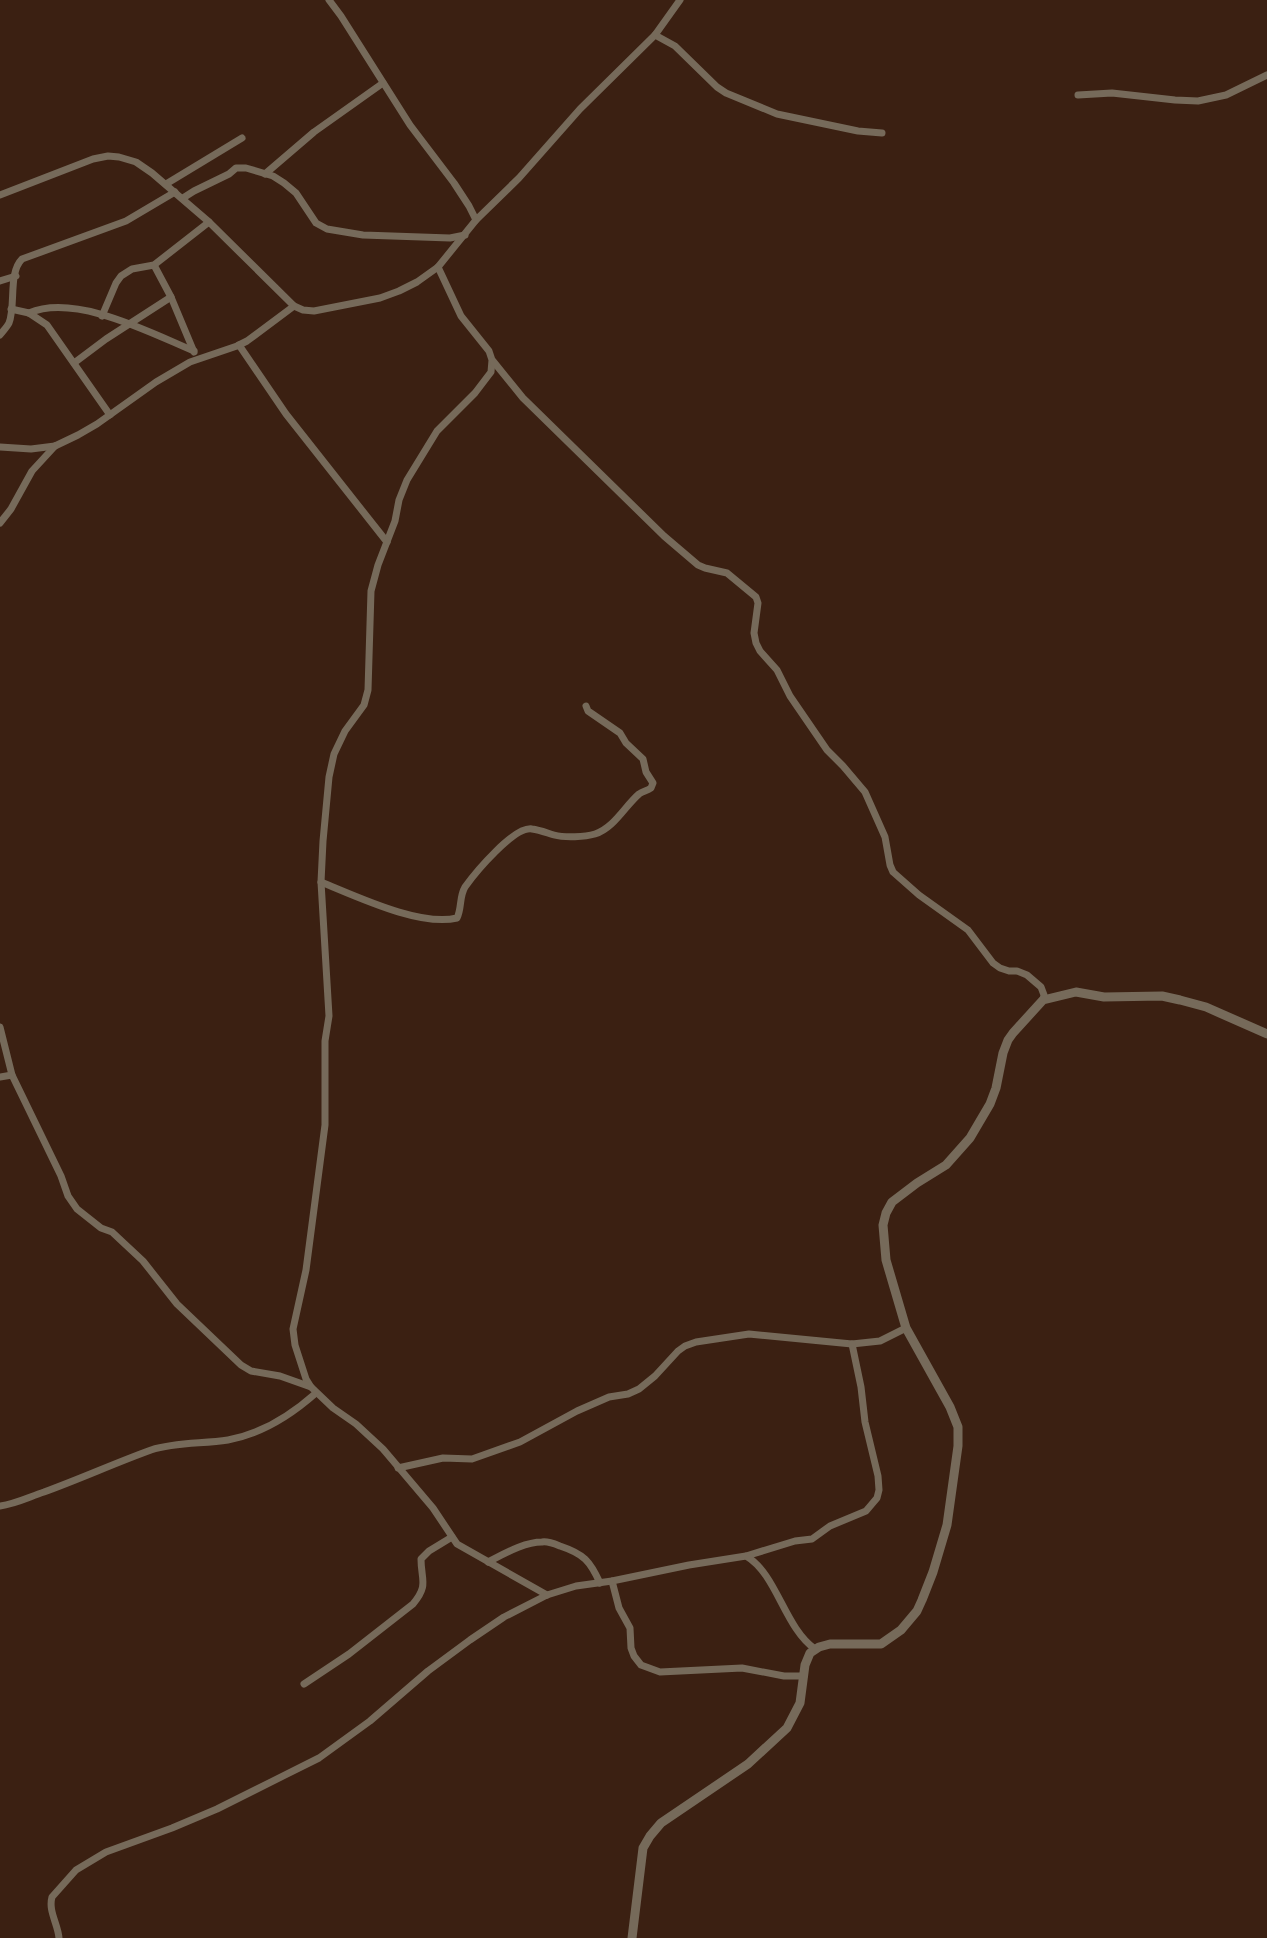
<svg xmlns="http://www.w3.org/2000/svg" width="1267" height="1938" viewBox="0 0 1267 1938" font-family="'Open Sans',sans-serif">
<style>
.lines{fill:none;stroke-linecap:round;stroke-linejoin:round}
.minor{stroke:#766a5a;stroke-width:7}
.tertiary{stroke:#766a5a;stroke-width:9}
</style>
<rect width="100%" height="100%" fill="#3b2012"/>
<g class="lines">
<g class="minor">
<path d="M329 0 341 16 410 125 454 183 469 206 476 220"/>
<path d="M655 35 675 46 717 87 726 93 777 114 858 131 882 133"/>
<path d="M1078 95 1112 93 1175 100 1198 101 1226 95 1267 75"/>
<path d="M265 174 314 132 383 83"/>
<path d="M166 184 242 138"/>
<path d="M0 195 93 159 108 156 119 157 136 162 152 173 209 222 294 306 303 310 314 311 380 298 399 291 417 282 438 267 476 220 519 178 580 109 655 35 680 0"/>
<path d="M183 198 194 191 229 174 236 168H246L273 176 284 183 296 193 316 223 327 229 363 235 450 238 465 235"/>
<path d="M154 265 171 297 194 352"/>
<path d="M438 267 461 316 489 351 492 360 491 372 475 393 437 431 407 480 399 500 395 521 378 565 371 591 368 690 364 705 345 731 334 754 329 777 323 841 321 882 329 1016 325 1041V1125L306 1270 293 1329 295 1345 306 1379 311 1387 333 1408 356 1424 383 1449 433 1508 457 1544 547 1595"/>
<path d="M0 281 16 276"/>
<path d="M11 309 29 313 47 325 110 415"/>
<path d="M29 313C75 293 151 333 194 351"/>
<path d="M102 316 116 283 121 276 132 269 154 265 209 222"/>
<path d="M0 335C3 331 7 327 9 323 16 305 8 273 22 259L126 221 175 192"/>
<path d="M239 345 286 414 387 542"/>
<path d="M493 361 523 398 664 536 698 565 705 568 727 573 756 597 758 603 754 633 756 643 760 651 777 670 790 696 827 750 843 766 865 792 885 837 890 865 893 872 919 895 968 930 993 963 1000 968 1009 971H1017L1027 975 1041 987 1044 995 1043 1000"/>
<path d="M74 363 106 339 171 297"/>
<path d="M0 447 31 449 55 446 78 435 97 424 156 382 190 362 237 346 247 341 294 306"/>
<path d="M0 523 11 509 32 471 55 446"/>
<path d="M321 882C356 896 420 927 457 918 462 908 459 897 465 887 475 873 514 826 532 829 540 830 547 833 554 835 565 838 585 837 595 834 614 828 625 806 639 794 643 791 647 791 651 788L653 783 646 772 643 759 626 743 620 733 588 711 586 706"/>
<path d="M0 1027 12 1075 61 1176 68 1196 77 1209 101 1228 112 1232 143 1261 177 1304 241 1365 251 1371 280 1376 311 1387"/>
<path d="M0 1077 12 1075"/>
<path d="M398 1468 443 1458 472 1459 520 1442 577 1411 609 1397 628 1394 639 1389 655 1376 678 1351 685 1346 696 1342 749 1334 852 1344 880 1341 906 1328"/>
<path d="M0 1506C15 1504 29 1497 44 1492 80 1479 115 1463 151 1450 176 1442 202 1444 228 1440 262 1434 290 1416 316 1393"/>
<path d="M746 1556 795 1541 812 1539 830 1526 866 1511 877 1498 879 1490 878 1476 865 1422 861 1387 852 1344"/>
<path d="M488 1562C504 1554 524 1542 542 1542 548 1541 555 1544 560 1546 584 1554 590 1561 600 1583"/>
<path d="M612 1581 619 1608 630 1628 631 1648 634 1656 641 1665 660 1672 742 1668 784 1676H804"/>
<path d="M304 1684 349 1654 413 1604C429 1585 421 1580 421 1559L429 1551 452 1537"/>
<path d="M59 1938C58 1924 48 1911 52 1897L76 1870 106 1852 172 1828 217 1809 319 1758 370 1721 428 1671 470 1640 504 1617 547 1595 576 1586 612 1581 689 1565 746 1556C777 1574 784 1627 815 1649"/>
</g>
<path class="tertiary" d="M632 1938 643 1848 650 1836 661 1823 748 1764 787 1728 800 1703 805 1665 810 1653 819 1647 830 1644H881L901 1630 917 1611 922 1600 933 1572 947 1525 958 1446V1427L950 1407 906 1328 886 1260 883 1225 886 1213 892 1202 917 1183 946 1165 970 1138 990 1104 996 1088 1003 1053 1008 1040 1013 1033 1043 1000 1076 992 1104 997 1162 996 1180 1000 1206 1007 1267 1034"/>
</g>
</svg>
